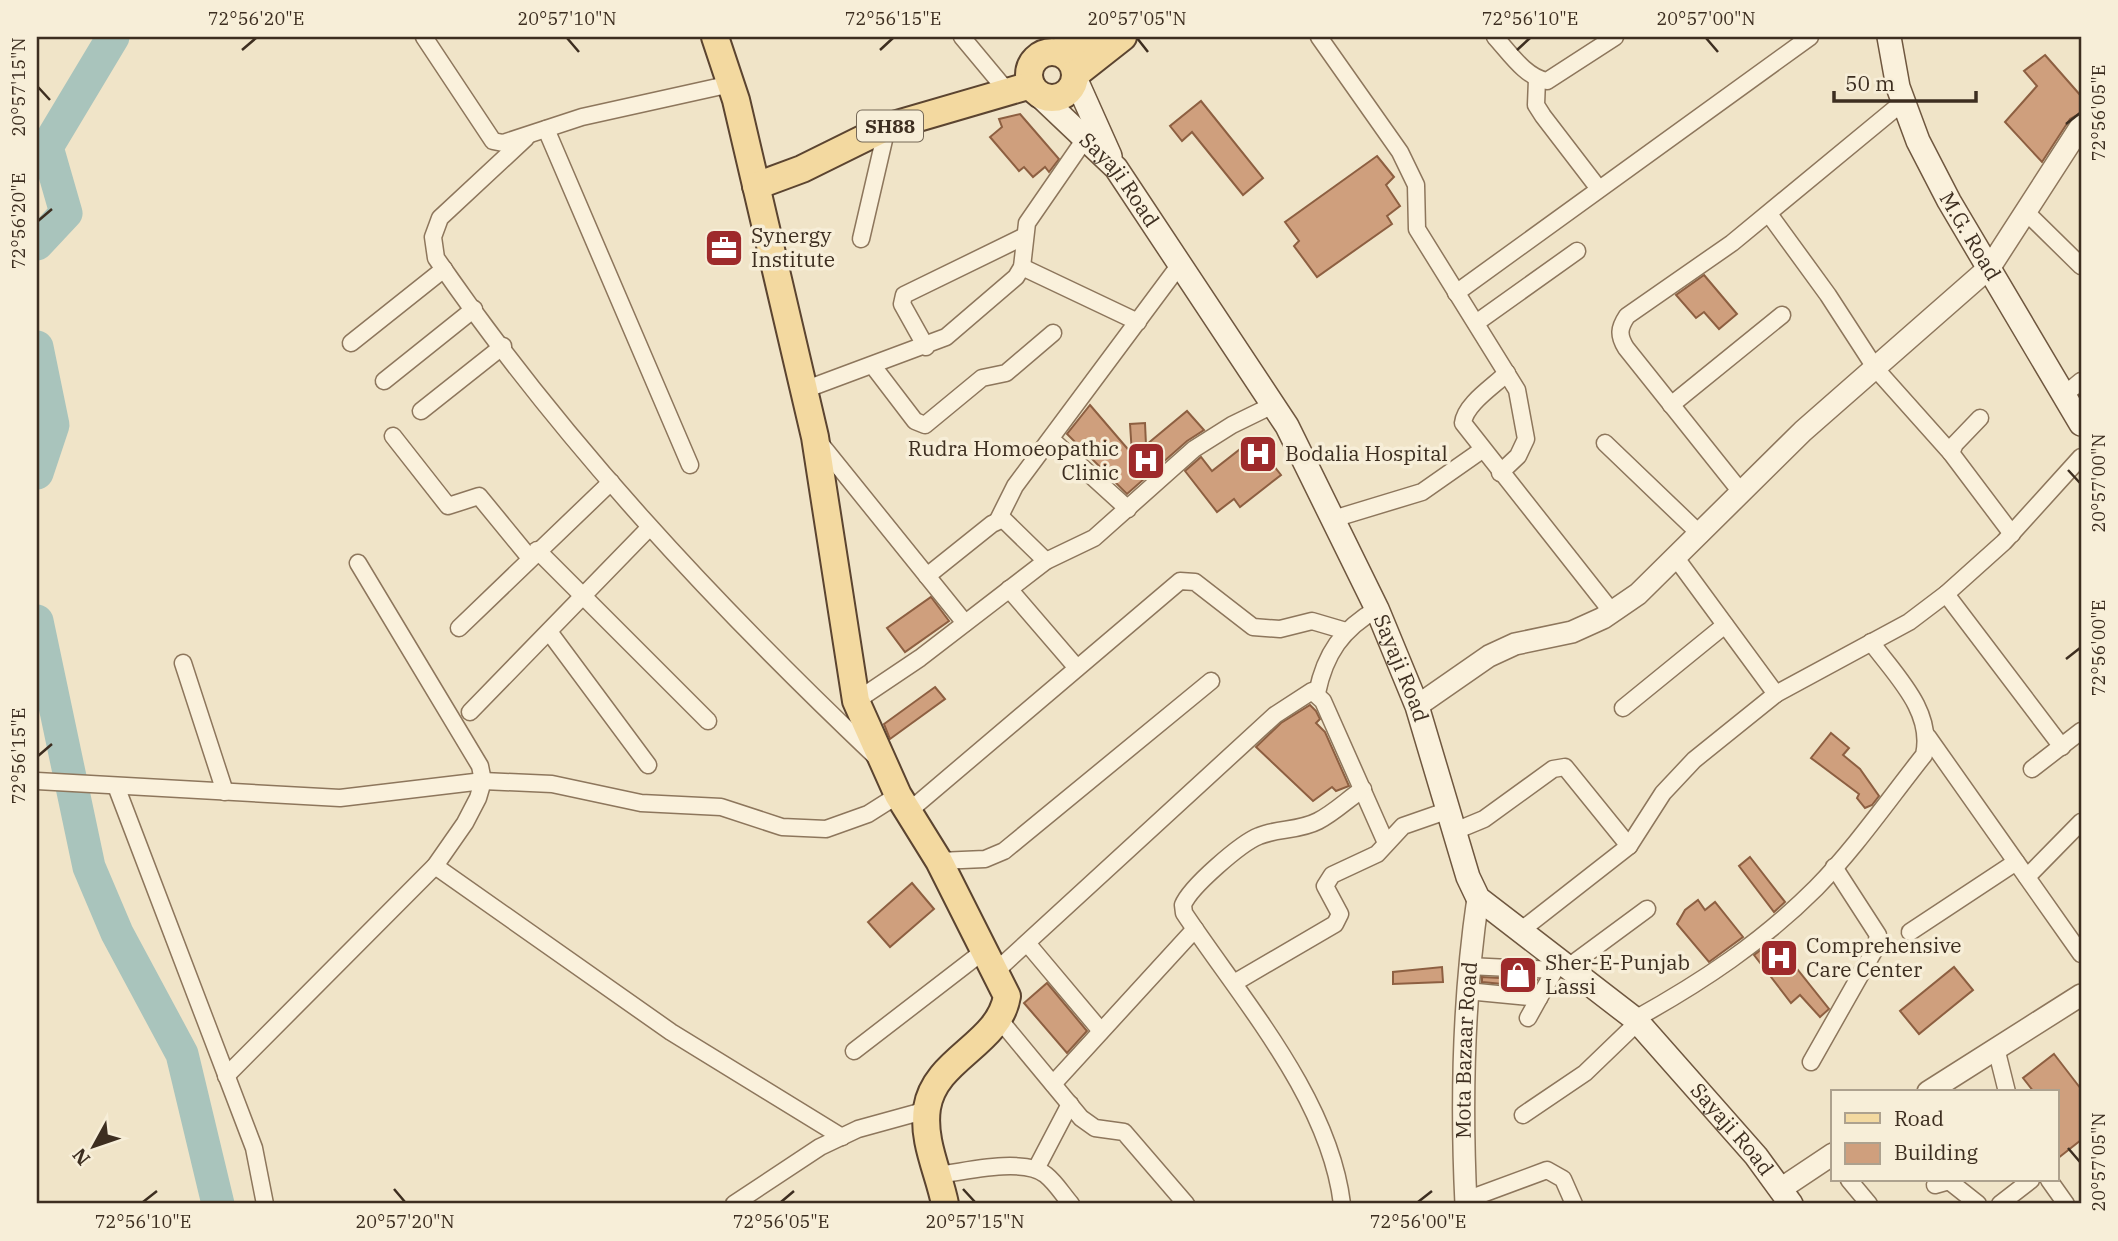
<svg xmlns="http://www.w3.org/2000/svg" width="2118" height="1241" viewBox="0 0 2118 1241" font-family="'IBM Plex Serif',serif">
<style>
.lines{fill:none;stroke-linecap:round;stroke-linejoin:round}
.river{stroke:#a9c4bc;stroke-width:33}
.building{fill:#cf9f7d;stroke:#8d5f41;stroke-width:2}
.minor-casing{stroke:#8d765c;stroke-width:19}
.tertiary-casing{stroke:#8d765c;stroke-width:24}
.secondary-casing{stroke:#6f573f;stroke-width:26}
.primary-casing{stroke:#5b4430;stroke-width:30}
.minor{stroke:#faf1dc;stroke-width:16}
.tertiary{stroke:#faf1dc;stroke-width:21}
.secondary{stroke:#faf1dc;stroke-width:23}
.primary{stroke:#f3d9a0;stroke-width:26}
.ticks{fill:none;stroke:#3d2e20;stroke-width:2.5}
.labels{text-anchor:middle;stroke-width:7;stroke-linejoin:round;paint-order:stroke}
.shield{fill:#f7eed8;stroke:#756857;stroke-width:2}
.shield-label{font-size:19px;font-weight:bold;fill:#3d2e20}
.street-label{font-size:21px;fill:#3d2e20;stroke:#f7eed8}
.poi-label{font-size:21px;fill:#3d2e20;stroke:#f7eed8;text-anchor:start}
.neatline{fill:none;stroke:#3d2e20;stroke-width:2.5}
.ticks-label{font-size:18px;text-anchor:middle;fill:#3d2e20}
</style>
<rect width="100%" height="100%" fill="#f0e4c8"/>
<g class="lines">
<g class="river">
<path d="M37 244 66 213 47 147 113 37"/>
<path d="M37 347 53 425 37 473"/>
<path d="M37 621 89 867 117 933 182 1054 218 1204"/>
</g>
</g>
<g class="building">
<path d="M2045 55 2081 96V113L2070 119 2042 162 2005 122 2037 86 2024 71Z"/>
<path d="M1201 101 1263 178 1243 195 1192 132 1182 141 1170 126Z"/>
<path d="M1020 114 1059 159 1049 172 1045 167 1033 177 1024 167 1019 171 990 137 1002 127 999 119Z"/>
<path d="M1377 156 1394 177 1386 185 1400 206 1387 216 1392 224 1317 277 1294 246 1299 241 1285 222Z"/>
<path d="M1704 275 1737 314 1719 329 1704 312 1696 318 1676 295Z"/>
<path d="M1090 405 1132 454 1130 424 1145 423 1146 445 1187 411 1204 430 1187 441 1127 494 1067 434Z"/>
<path d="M1253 439 1281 475 1240 507 1234 499 1217 512 1185 471 1201 457 1212 471Z"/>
<path d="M931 597 949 621 905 652 887 628Z"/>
<path d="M935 687 945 699 890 739 884 724Z"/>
<path d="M1310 705 1316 711 1320 719 1316 723 1325 732 1349 786 1336 791 1332 787 1313 801 1256 747 1281 723Z"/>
<path d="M1831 733 1849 748 1843 755 1860 769 1879 796 1872 805 1865 808 1857 798 1859 794 1811 758Z"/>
<path d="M1750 857 1785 902 1774 912 1739 866Z"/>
<path d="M912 883 934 909 890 947 868 922Z"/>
<path d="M1698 900 1705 910 1715 902 1743 937 1709 962 1677 924 1685 910Z"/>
<path d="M1774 940 1829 1009 1820 1017 1800 995 1791 1003 1754 955Z"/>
<path d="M1442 967 1443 982 1393 984V972Z"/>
<path d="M1954 967 1973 990 1919 1034 1900 1011Z"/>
<path d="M1482 977 1537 980 1533 987 1482 982Z"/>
<path d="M1047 983 1087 1031 1067 1053 1024 1003Z"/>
<path d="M2054 1054 2081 1089V1140L2057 1159V1092H2034L2023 1078Z"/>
</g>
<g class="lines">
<g class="minor-casing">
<g id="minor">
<path d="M424 37 493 141 503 143 582 117 731 84"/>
<path d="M962 37 1007 91"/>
<path d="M1319 37 1400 152 1416 185 1417 229 1517 390 1526 439 1518 456 1500 473"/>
<path d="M1495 37C1509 52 1525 77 1547 81L1615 37"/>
<path d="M1537 79 1536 105 1543 116 1599 189"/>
<path d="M546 129 690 465"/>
<path d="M526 138 440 218 433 237 436 258C562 441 714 603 874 755"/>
<path d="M2025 211 2081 266"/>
<path d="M1769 214 1828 295 1876 369 1951 453"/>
<path d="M861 239 887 127"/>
<path d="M1022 267 1138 322"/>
<path d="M1456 293 1810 37"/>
<path d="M1476 323 1577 251"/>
<path d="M351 343 444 269"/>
<path d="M926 347 902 304 904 295 1023 237"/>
<path d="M873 366 915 421 925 425 982 378 1006 373 1053 333"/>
<path d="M1507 373C1494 386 1465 404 1463 423L1612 612"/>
<path d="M384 381 474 309"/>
<path d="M804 390 946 337 1016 277 1022 267 1027 223 1085 139"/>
<path d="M2064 395 2081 381"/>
<path d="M1671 405 1782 315"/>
<path d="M421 411 503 346"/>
<path d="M1980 418 1955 444 1951 453 2012 534"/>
<path d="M393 436 448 506 479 496 529 557"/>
<path d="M1052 440 1128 509"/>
<path d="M819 442 965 623"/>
<path d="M1605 443 1701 535"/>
<path d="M1741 492 1626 348C1618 335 1619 328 1627 316L1732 243 1903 102"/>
<path d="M1333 519 1422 492 1482 450"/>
<path d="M998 520 1015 486 1181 263"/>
<path d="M537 550 708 721"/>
<path d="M1676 558 1776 694"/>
<path d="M927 576 992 524 1003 519 1046 561"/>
<path d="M1009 589 1077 668"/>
<path d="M1946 594 2062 747"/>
<path d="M459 628 611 482"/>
<path d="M550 633 648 765"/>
<path d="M183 663 225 792"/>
<path d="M1317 693C1325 654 1342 629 1377 609"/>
<path d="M856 701 920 658 1046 561 1094 538 1194 449 1232 425 1273 405"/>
<path d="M1623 708 1725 625"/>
<path d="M470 712 649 528"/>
<path d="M1928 737 2081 954"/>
<path d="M2032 769 2081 731"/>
<path d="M37 781 340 798 483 781 552 784 641 803 721 807 782 827 826 829 868 814 898 795"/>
<path d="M116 786 254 1148 265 1204"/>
<path d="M909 811 1180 581 1195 582 1253 627 1280 629 1312 621 1346 631"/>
<path d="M1455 831 1484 819 1553 769 1565 767 1629 846"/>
<path d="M939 861 985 859 1004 851 1211 681"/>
<path d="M435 866 671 1032 842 1137"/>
<path d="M2027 877 2081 822"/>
<path d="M1519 932 1629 846 1663 793 1694 760 1776 694 1909 622 1946 594 2004 542 2081 457"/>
<path d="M1910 932 2016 862"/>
<path d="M1027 943 1101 1031"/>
<path d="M1468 966 1555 970"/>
<path d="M1567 968 1647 909"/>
<path d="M996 971 1275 715 1312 691 1323 701 1386 843"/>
<path d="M1234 983 1335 924 1340 914 1325 886 1332 875 1377 854 1403 826 1449 810"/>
<path d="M1467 991 1539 998"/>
<path d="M1528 1018 1558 964"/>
<path d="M999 1019 1081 1118 1095 1128 1124 1132 1186 1204"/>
<path d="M1635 1019C1702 982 1762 942 1816 888 1856 847 1889 799 1924 755 1934 711 1895 675 1871 642"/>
<path d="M1996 1048 2007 1092"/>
<path d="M854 1051 985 950"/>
<path d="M1811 1062 1875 949 1878 935 1834 867"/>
<path d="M226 1076 435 866 465 823 478 798 483 781 480 766 358 563"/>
<path d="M1053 1084 1195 929"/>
<path d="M1523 1115 1585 1073 1638 1022"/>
<path d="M1036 1169 1070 1104"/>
<path d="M939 1175C965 1171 1025 1157 1046 1175 1056 1183 1063 1195 1071 1204"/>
<path d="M1849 1180 1869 1204"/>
<path d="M2049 1180 2066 1204"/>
<path d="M1935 1185 1949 1181 1978 1204"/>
<path d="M1466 1200 1547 1170 1563 1179 1574 1204"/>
<path d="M734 1204 820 1147 858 1129 927 1110"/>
<path d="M1342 1204C1329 1098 1242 1000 1184 913L1183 905C1190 887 1241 843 1259 836 1278 828 1299 831 1318 821 1334 813 1348 799 1363 789"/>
<path d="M2000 1204 2031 1180"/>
</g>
</g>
<g class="tertiary-casing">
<g id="tertiary">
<path d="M1417 706 1489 656 1515 644 1572 632 1603 618 1638 594 1803 431 1990 267 2081 126"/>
<path d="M1928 1092 2081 995"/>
<path d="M1782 1188 1833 1154"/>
<path id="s1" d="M1466 1204C1461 1102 1463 1000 1478 898"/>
</g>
</g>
<g class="secondary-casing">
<g id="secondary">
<path id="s2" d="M1889 37 1898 87 1918 141 1949 201 2081 424"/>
<path d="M1076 80 1110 156"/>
<path id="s3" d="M1040 96 1116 168 1287 426 1377 609 1417 706 1468 877 1478 898 1635 1019 1756 1156 1791 1204"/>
</g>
</g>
<g class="primary-casing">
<g id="primary">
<path d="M715 37 736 100 815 437 856 701 898 795 939 861 1007 996C999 1045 935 1058 927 1108 922 1141 939 1173 945 1204"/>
<circle cx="1052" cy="75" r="23"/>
<path d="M1058 52 1092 37"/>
<path d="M1076 74 1123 37"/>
<path d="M756 186 802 169 887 127 1031 85"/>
</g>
</g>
<use href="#minor" class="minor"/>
<use href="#tertiary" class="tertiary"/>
<use href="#secondary" class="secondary"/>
<use href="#primary" class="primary"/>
</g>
<path class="ticks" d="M567 38 579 52M1137 38 1148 52M1706 38 1718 52M242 50 256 38M880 50 893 38M1517 50 1530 38M38 87 50 100M2066 124 2080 113M38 221 52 209M2068 470 2080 483M2066 659 2080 648M38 756 52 744M2068 1148 2080 1162M394 1189 405 1202M963 1189 975 1202M143 1202 157 1191M781 1202 794 1191M1418 1202 1432 1191"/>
<defs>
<g id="office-square" transform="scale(2.0125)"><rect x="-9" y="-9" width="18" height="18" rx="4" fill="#9e2a2b" stroke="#f7eed8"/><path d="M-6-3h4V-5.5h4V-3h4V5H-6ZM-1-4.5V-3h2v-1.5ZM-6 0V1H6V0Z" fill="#fff"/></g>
<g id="hospital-square" transform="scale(2.0125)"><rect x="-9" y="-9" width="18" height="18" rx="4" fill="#9e2a2b" stroke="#f7eed8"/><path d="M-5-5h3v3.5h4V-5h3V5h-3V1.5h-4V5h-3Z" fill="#fff"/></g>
<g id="shop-square" transform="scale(2.0125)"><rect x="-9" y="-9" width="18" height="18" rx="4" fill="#9e2a2b" stroke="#f7eed8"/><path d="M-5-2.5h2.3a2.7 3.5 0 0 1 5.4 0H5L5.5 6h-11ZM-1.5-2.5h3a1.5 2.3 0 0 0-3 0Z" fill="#fff"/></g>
</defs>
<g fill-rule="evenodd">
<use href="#office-square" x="724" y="248"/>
<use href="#hospital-square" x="1258" y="454"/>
<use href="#hospital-square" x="1146" y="461"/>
<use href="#hospital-square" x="1779" y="958"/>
<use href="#shop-square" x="1518" y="975"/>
</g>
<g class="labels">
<rect class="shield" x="857" y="110.5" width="66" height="31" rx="5"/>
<g class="shield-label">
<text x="890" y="133">SH88</text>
</g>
<g class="street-label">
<text dy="7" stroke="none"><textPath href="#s3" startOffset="116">Sayaji Road</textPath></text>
<text dy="7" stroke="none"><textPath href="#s2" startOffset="217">M.G. Road</textPath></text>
<text dy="7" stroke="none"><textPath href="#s3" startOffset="682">Sayaji Road</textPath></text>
<text dy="7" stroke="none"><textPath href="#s1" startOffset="154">Mota Bazaar Road</textPath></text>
<text dy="7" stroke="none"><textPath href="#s3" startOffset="1270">Sayaji Road</textPath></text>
</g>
<g class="poi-label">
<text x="751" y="243">Synergy<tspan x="751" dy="24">Institute</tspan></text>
<text x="1119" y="456" text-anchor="end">Rudra Homoeopathic<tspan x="1119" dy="24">Clinic</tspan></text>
<text x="1285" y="461">Bodalia Hospital</text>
<text x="1806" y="953">Comprehensive<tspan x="1806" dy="24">Care Center</tspan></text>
<text x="1545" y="970">Sher-E-Punjab<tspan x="1545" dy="24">Lassi</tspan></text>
</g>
</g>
<rect width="2118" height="1241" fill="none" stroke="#f7eed8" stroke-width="77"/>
<rect x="1831" y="1090" width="228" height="91" fill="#f7eed8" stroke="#ada18e" stroke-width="2"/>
<rect x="1845" y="1113" width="35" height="10" fill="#f3d9a0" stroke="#ada18e" stroke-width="2"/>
<text x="1894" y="1126" font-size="21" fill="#3d2e20">Road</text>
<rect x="1845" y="1143" width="35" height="21" fill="#cf9f7d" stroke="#ada18e" stroke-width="2"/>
<text x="1894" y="1160" font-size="21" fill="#3d2e20">Building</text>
<g transform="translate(94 1146) rotate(230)" stroke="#f7eed8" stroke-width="5" paint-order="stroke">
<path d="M0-5L12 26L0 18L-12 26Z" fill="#3d2e20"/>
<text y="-10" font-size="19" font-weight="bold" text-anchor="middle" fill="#3d2e20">N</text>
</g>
<path d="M1834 91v10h142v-10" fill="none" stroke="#3d2e20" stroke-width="3.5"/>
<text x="1845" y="91" font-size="21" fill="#3d2e20" stroke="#f7eed8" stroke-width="5" paint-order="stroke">50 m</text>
<rect x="38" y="38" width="2042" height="1164" class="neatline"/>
<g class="ticks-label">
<text x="256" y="25">72°56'20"E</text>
<text x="567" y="25">20°57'10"N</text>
<text x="893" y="25">72°56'15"E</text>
<text x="1137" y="25">20°57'05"N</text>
<text x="1530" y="25">72°56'10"E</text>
<text x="1706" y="25">20°57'00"N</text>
<text transform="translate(19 87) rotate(-90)" y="6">20°57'15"N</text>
<text transform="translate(2099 113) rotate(-90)" y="6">72°56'05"E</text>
<text transform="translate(19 221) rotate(-90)" y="6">72°56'20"E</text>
<text transform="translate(2099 483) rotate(-90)" y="6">20°57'00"N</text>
<text transform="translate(2099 648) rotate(-90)" y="6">72°56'00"E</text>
<text transform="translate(19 756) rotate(-90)" y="6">72°56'15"E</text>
<text transform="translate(2099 1162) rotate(-90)" y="6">20°57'05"N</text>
<text x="143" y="1228">72°56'10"E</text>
<text x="405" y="1228">20°57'20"N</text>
<text x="781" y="1228">72°56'05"E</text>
<text x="975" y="1228">20°57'15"N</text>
<text x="1418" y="1228">72°56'00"E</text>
</g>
</svg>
